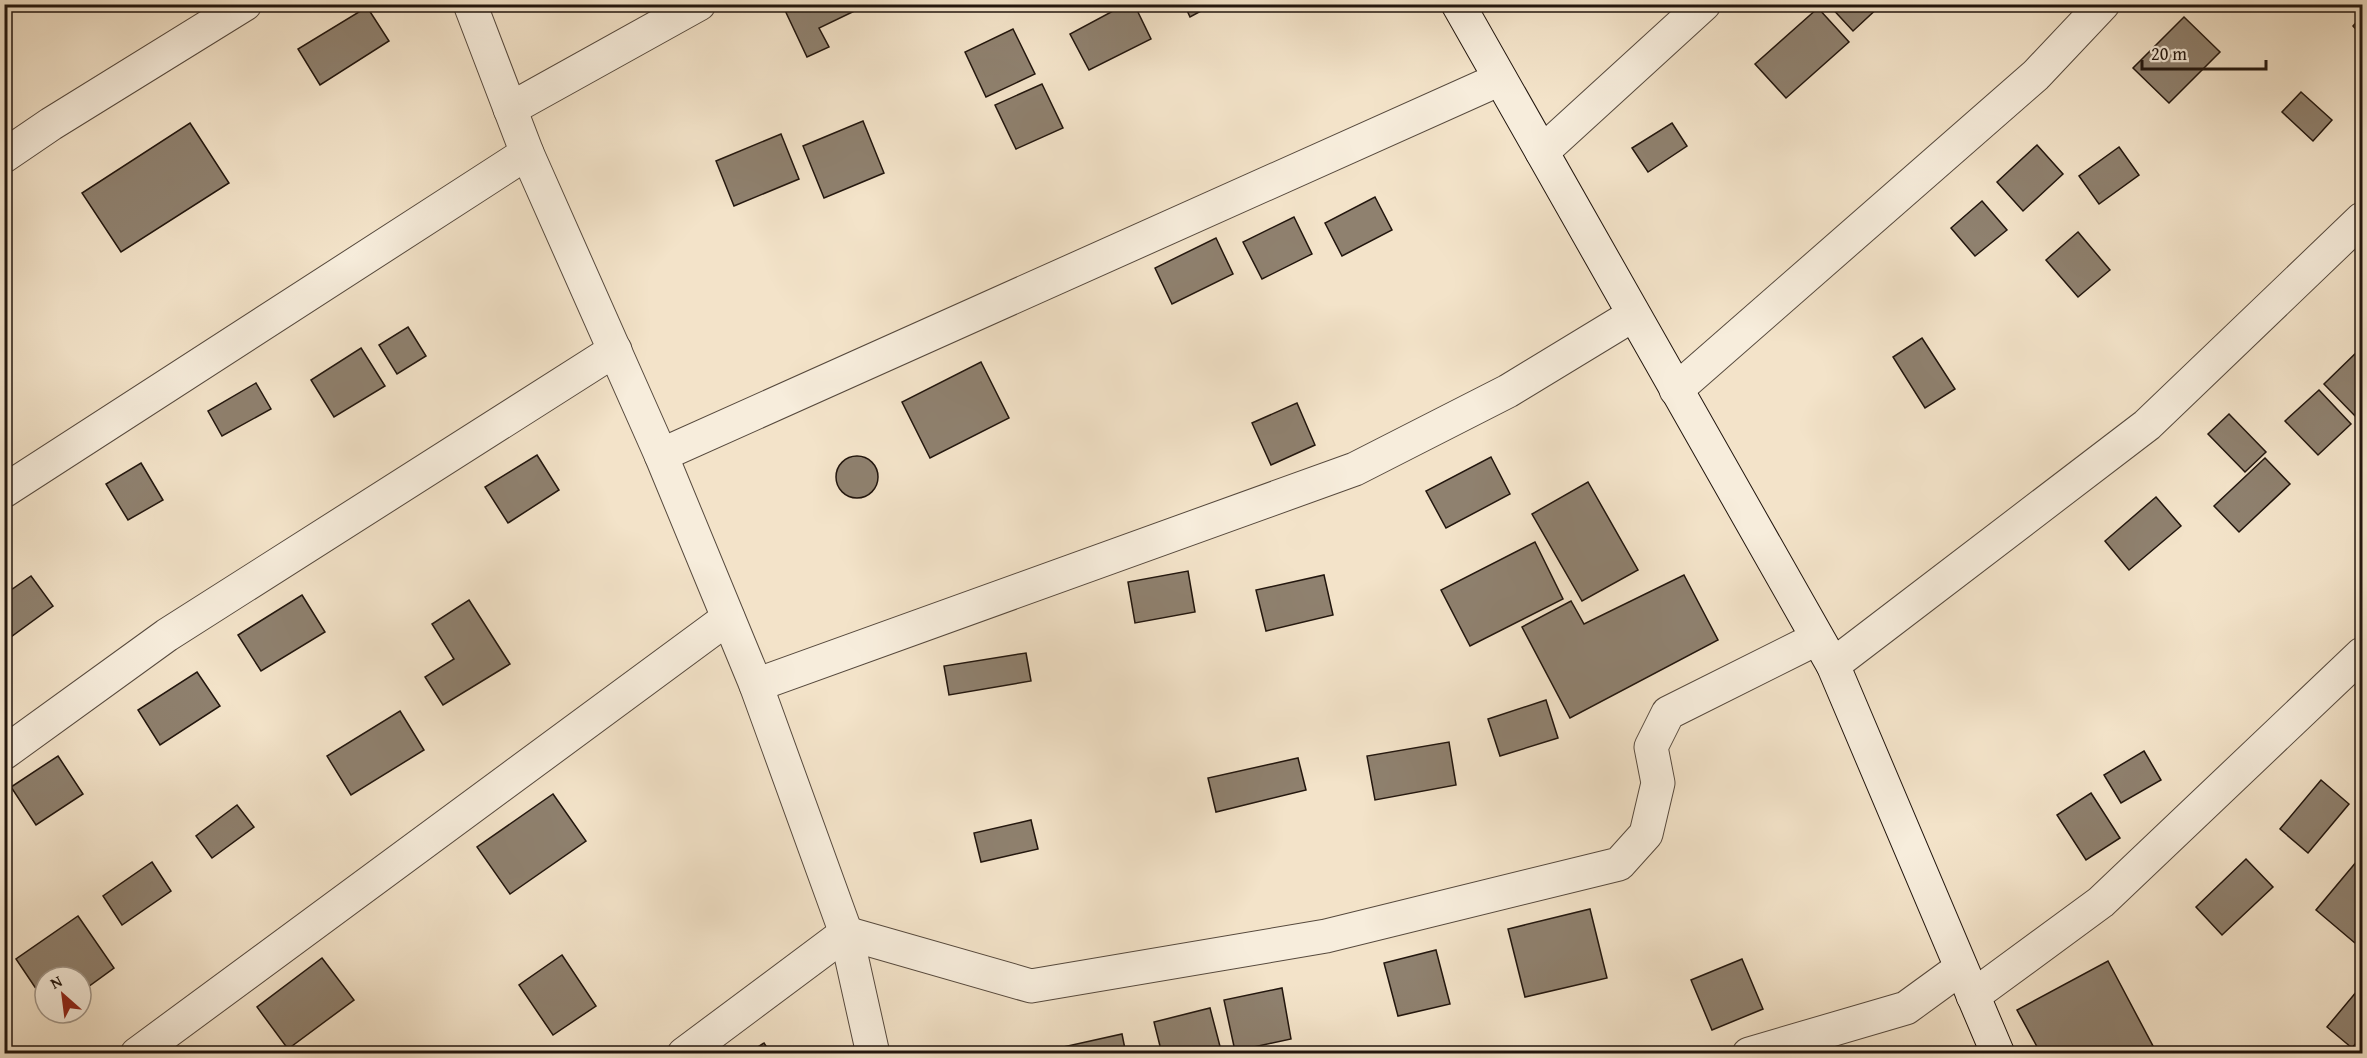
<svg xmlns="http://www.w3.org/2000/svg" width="2367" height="1058" viewBox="0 0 2367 1058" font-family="'Gentium Book Plus',serif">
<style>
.building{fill:#8f816f;stroke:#22160e;stroke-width:1.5}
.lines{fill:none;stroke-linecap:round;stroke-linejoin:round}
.street-casing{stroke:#56493d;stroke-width:35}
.secondary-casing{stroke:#22160e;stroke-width:35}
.street{stroke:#f7eddc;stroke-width:33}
.secondary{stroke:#f7eddc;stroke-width:33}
</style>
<rect width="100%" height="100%" fill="#f3e3c9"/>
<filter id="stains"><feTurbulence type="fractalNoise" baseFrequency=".00333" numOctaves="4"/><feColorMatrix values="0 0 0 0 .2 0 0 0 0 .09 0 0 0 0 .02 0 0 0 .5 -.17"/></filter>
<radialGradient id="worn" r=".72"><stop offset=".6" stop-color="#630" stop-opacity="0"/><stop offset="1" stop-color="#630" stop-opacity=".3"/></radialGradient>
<g class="building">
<path d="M782 4H869L819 28 829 47 807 57Z"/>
<path d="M1126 4H1134L1151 39 1089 70 1070 34Z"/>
<path d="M1184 4H1214L1190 17Z"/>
<path d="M1828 4H1882L1853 31Z"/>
<path d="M367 7 389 41 320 85 298 49Z"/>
<path d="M1818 8 1849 42 1786 98 1755 64Z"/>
<path d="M2362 16V36L2353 26Z"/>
<path d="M2184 17 2220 52 2169 103 2133 68Z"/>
<path d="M1013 29 1035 74 986 97 965 52Z"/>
<path d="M1042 84 1063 128 1016 149 995 105Z"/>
<path d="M2301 92 2332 120 2313 141 2282 112Z"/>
<path d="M863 121 884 173 824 198 803 146Z"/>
<path d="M190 123 229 183 121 252 82 193Z"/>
<path d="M1672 123 1687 146 1648 172 1632 148Z"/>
<path d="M781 134 799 179 734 206 716 161Z"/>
<path d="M2037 145 2063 174 2023 211 1997 182Z"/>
<path d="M2119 147 2139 175 2099 204 2079 176Z"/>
<path d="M1375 197 1392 230 1342 256 1325 223Z"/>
<path d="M1982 201 2007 230 1975 256 1951 228Z"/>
<path d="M1294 217 1312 254 1262 279 1243 242Z"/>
<path d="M2078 232 2110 270 2078 297 2046 260Z"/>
<path d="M1216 238 1233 274 1172 304 1155 268Z"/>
<path d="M408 327 426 356 397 374 379 345Z"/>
<path d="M1922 338 1955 389 1925 408 1893 357Z"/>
<path d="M361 348 385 386 334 417 311 380Z"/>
<path d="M2361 348 2362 413 2357 418 2324 384Z"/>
<path d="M981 362 1009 418 930 458 902 402Z"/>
<path d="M256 383 271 409 222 436 208 411Z"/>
<path d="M2319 390 2351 424 2318 455 2285 421Z"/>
<path d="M1297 403 1315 445 1271 465 1252 423Z"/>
<path d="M2229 414 2266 452 2245 472 2208 434Z"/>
<path d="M537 455 559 490 508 523 485 487Z"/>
<circle cx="857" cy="477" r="21"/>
<path d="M1491 457 1510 494 1446 528 1426 491Z"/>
<path d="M2265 458 2290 484 2239 532 2214 506Z"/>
<path d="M141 463 163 500 128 520 106 484Z"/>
<path d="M1588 482 1638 570 1582 601 1532 514Z"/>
<path d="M2156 497 2181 526 2129 570 2105 541Z"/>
<path d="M1535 542 1563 599 1470 646 1441 590Z"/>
<path d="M1188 571 1195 612 1135 623 1128 582Z"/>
<path d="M1324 575 1333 615 1266 631 1256 590Z"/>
<path d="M1684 575 1718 640 1570 718 1522 627 1571 601 1584 624Z"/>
<path d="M31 576 53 606 4 642V595Z"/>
<path d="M302 595 325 632 261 671 238 635Z"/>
<path d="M469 600 510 664 443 705 425 677 454 659 432 624Z"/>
<path d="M1026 653 1031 681 949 695 944 666Z"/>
<path d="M197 672 220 706 160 745 138 710Z"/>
<path d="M1546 700 1558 738 1500 756 1488 719Z"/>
<path d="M400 711 424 750 351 795 327 756Z"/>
<path d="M1449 742 1456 785 1375 800 1367 756Z"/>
<path d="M2144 751 2161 780 2121 803 2104 775Z"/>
<path d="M58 756 83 794 36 825 11 787Z"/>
<path d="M1298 758 1306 790 1216 812 1208 778Z"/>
<path d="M2321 780 2349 804 2308 853 2280 829Z"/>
<path d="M2091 793 2120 838 2086 860 2057 815Z"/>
<path d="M553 794 586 841 510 894 477 847Z"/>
<path d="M237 805 254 827 212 858 196 836Z"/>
<path d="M1031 820 1038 849 981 862 974 833Z"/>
<path d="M2362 855V949L2316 910Z"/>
<path d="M2246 859 2273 887 2222 935 2196 907Z"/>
<path d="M152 862 171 891 122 925 103 896Z"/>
<path d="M1590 909 1607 978 1525 997 1508 929Z"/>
<path d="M78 916 114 968 81 992V977H45V1002L16 959Z"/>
<path d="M1436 950 1450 1004 1398 1016 1384 963Z"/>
<path d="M562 955 596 1006 553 1035 519 985Z"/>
<path d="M322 958 354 1000 288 1049 257 1007Z"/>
<path d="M1742 959 1763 1009 1712 1030 1691 980Z"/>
<path d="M2108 961 2153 1046 2138 1054H2041L2017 1010Z"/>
<path d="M2362 985V1036L2352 1048 2327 1027Z"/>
<path d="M1282 988 1291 1039 1235 1051 1224 1000Z"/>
<path d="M1210 1008 1222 1054H1162L1154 1022Z"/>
<path d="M1122 1034 1126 1054H1065L1063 1047Z"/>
<path d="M764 1043 771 1054H747Z"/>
</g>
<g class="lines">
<g class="street-casing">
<g id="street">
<path d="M470 4 527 153 661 455 756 685 846 933 873 1054"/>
<path d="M510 109 699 4"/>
<path d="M1542 152 1704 4"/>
<path d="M4 156 51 124 245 4"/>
<path d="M1676 390 2036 75 2103 4"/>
<path d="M661 455 1500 79"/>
<path d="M4 491 527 153"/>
<path d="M1833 665 2147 425 2362 219"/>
<path d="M756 685 1355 469 1508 391 1633 315"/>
<path d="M4 753 167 635 615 350"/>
<path d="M1973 996 2101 902 2362 654"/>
<path d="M137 1054 728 618"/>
<path d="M684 1054 846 933 1031 986 1326 936 1619 864 1646 834 1658 783 1651 747 1668 713 1816 639"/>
<path d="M1749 1054 1906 1008 1961 968"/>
</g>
</g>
<g class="secondary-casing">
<path id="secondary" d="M1458 4 1833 665 1998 1054"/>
</g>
<use href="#street" class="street"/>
<use href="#secondary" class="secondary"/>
</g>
<rect width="2367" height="1058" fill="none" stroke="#f3e3c9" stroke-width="24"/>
<rect x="6" y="6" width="2355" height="1046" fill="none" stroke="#22160e" stroke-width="3"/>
<rect x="12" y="12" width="2343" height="1034" fill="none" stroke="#22160e" stroke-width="1.5"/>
<g transform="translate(63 995) rotate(332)"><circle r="28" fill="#f7eddc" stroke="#a2978a" stroke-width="1.5"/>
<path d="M0-4.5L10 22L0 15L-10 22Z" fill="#8f2418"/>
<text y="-9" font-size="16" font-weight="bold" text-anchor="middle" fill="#22160e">N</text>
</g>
<path d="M2142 60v9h124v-9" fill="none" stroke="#22160e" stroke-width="3"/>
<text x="2151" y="60" font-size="18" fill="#22160e" stroke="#f7eddc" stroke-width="4.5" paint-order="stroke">20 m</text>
<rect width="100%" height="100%" filter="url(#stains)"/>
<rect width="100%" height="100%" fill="url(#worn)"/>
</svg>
